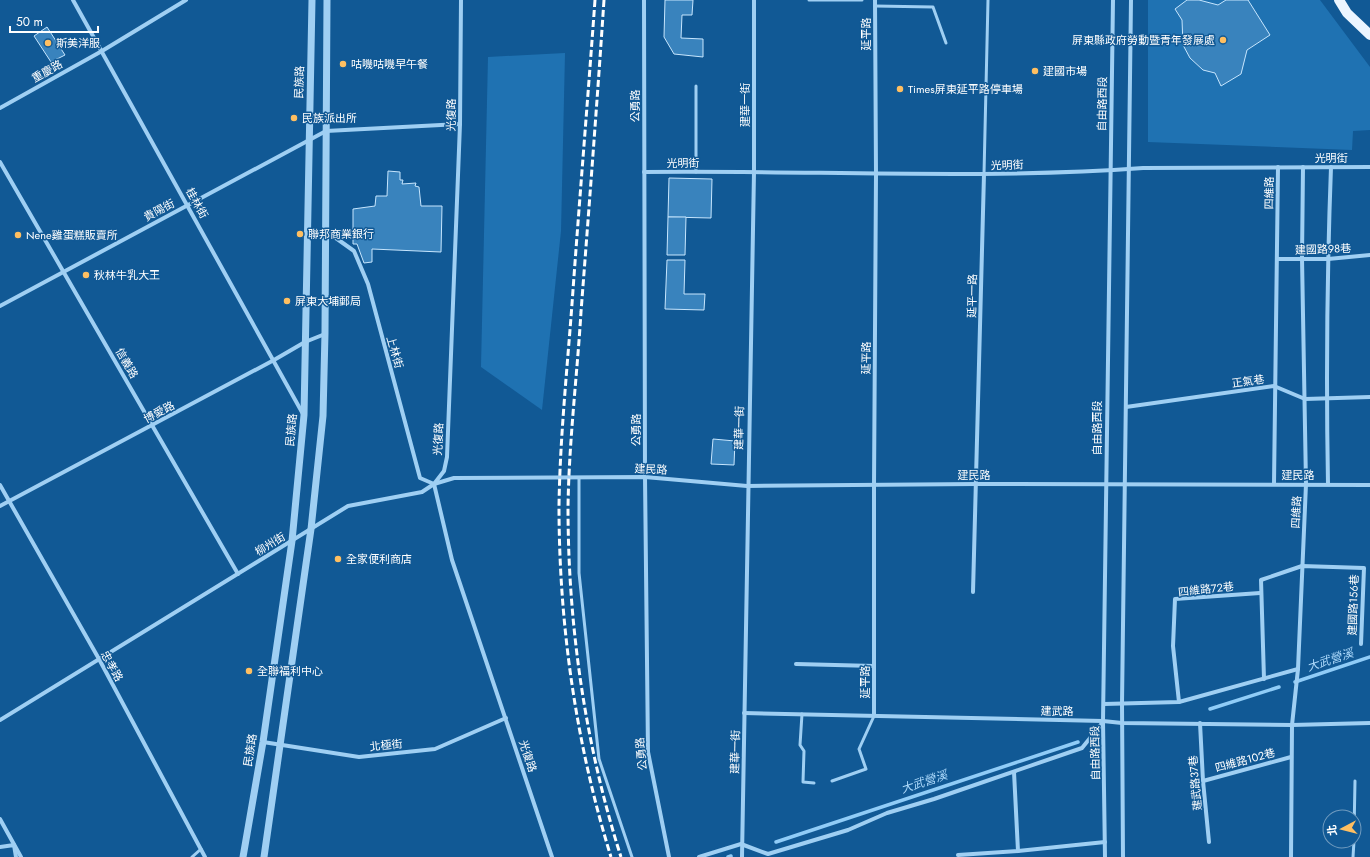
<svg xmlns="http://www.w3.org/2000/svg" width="1370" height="857" viewBox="0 0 1370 857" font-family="Jost,'Noto Sans TC',sans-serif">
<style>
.green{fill:#1f72b2}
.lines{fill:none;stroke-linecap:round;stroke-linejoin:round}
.stream{stroke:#90ccf7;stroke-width:3.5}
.building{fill:#3983bd;stroke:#c7e6fe}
.service{stroke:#9fcff3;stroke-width:3}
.minor{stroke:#9fcff3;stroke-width:4}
.tertiary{stroke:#9fcff3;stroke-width:7}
.primary{stroke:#ebf5ff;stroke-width:10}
.rail{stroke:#fff;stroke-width:3;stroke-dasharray:7 3;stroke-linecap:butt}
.poi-dot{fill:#ffbf61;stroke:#115995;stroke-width:1.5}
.labels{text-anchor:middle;stroke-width:3;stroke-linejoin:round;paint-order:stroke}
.street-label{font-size:11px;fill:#fff;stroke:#115995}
.poi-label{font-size:11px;fill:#fff;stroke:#115995;text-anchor:start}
.water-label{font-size:12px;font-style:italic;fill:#abd8fa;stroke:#115995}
</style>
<rect width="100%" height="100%" fill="#115995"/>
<g class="green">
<path d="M1148 0H1320L1370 67V130L1353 131 1352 150 1148 142Z"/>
<path d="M565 53 561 231 542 410 481 367 488 57Z"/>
</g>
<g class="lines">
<g class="stream">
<path d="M1295 682 1370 657"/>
<path d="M1210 709 1279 687"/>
<path d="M776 842 1078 742"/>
<path d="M728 857 731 856"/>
</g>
</g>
<g class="building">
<path d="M665 0H693L692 15H682L681 38 703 39V57L674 54 664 37Z"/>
<path d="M1187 0H1199L1218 5 1226 0H1248L1270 35 1247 50 1241 74 1221 86 1215 73 1203 70 1190 58 1183 45 1182 20 1175 9Z"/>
<path d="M47 27 65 55 51 62 34 36Z"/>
<path d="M388 171 400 172V180H403L402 184 416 183 415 186 419 187 421 206H442L441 252 372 249V262L364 263 357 244H353V209L375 206 376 196H387Z"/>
<path d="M669 178 712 179 711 218 668 217Z"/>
<path d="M668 217H686L685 255H667Z"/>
<path d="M667 260H685L684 294H705L704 310 665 309Z"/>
<path d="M713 439 735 441 734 465 711 464Z"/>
</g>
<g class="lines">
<g class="service">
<path d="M809 0H862"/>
<path d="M875 6 933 7 946 43"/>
<path d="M696 86V172"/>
<path d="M984 174 988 0"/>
<path d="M579 478V573L599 759 632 857"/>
<path d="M802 714 800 745 804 751 803 782 814 783"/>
<path d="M832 781 866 769 859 749 874 716"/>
<path d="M1354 833 1355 781"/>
<path d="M192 857 201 849"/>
<path d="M1353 857 1354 841"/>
</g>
<g class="minor">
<path d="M73 0 303 414"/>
<path d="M461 0 460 124 447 457 444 471 434 484 452 560 552 857"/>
<path d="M644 0 645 477 648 752 669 857"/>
<path d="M0 108 102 51 186 0"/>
<path d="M0 162 238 574"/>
<path d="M644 172C810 170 977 180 1143 168L1370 167"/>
<path d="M326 231 354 251 368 284 420 478 434 484"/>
<path d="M1277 259H1328L1370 255"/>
<path d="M0 306 326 131 460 124"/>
<path d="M1126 407 1274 386 1305 399 1370 397"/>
<path d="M1274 484 1278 167"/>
<path d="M1328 484C1326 378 1327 273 1331 167"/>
<path d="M0 485 99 659 205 857"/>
<path d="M0 506 274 360 305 342 325 334"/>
<path d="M973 592 984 174"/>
<path d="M796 664 874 666"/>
<path d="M1264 679 1261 580 1302 566 1364 568 1361 644"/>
<path d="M1179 702 1173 646 1175 599 1260 593"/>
<path d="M1104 704 1179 702 1298 669"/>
<path d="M744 713 1103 721 1122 723 1292 725 1370 723"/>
<path d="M874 716V485L876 174 875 0"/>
<path d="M0 720 348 506 422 492 434 484 454 478 645 477 747 486 977 484 1370 485"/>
<path d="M1200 723 1203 781 1209 842"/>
<path d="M263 742 359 757 435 749 506 718"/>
<path d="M1014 772 1018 851"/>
<path d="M1203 781 1291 757"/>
<path d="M0 819 21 857"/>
<path d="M0 847 14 845 16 857"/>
<path d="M958 855 1018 851 1105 842"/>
<path d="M699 857 741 844 768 854 848 830 887 813 934 799 1082 748 1103 722"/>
<path d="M742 857 754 172V0"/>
<path d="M1105 857 1103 721 1113 0"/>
<path d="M1123 857 1122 704 1131 0"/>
<path d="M1291 857 1292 725 1298 669 1306 484 1302 258 1303 167"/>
</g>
<g class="tertiary">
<path d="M243 857 263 742 292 541 304 415 312 0"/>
<path d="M264 857 311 529 323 416 325 333 327 0"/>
</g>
<path class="primary" d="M1339 0 1347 13 1370 35"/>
<g class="rail">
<path d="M595 0C588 97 580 193 573 290 568 362 560 434 559 506 559 625 576 744 611 857"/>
<path d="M604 0C597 104 589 208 581 312 577 377 569 441 568 507 568 625 585 744 621 857"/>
</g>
</g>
<g class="poi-dot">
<circle cx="1223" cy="40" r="4"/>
<circle cx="48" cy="43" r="4"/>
<circle cx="343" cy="64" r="4"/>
<circle cx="1035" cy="71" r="4"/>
<circle cx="900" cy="89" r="4"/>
<circle cx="294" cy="118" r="4"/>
<circle cx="300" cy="234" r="4"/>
<circle cx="18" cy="235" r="4"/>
<circle cx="86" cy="275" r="4"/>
<circle cx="287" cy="301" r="4"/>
<circle cx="338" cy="559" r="4"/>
<circle cx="249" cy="671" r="4"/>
</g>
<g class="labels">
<g class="street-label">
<text transform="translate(866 34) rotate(-90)" y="4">延平路</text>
<text transform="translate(47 71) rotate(-29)" y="4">重慶路</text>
<text transform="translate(299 82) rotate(-88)" y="4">民族路</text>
<text transform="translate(1102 104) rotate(-89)" y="4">自由路西段</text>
<text transform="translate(745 105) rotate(-90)" y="4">建華一街</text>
<text transform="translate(635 106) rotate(-90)" y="4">公勇路</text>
<text transform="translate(451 115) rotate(-89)" y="4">光復路</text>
<text x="1331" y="162">光明街</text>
<text transform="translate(683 163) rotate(-1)" y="4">光明街</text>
<text transform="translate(1007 165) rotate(-2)" y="4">光明街</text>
<text transform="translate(1269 193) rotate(-89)" y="4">四維路</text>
<text transform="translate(197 203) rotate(61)" y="4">桂林街</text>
<text transform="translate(159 210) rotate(-28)" y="4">貴陽街</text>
<text transform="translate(1323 249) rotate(-2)" y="4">建國路98巷</text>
<text transform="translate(972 296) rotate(-89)" y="4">延平一路</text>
<text transform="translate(395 352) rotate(74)" y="4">上林街</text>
<text transform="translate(866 358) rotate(-89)" y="4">延平路</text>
<text transform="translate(127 363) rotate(60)" y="4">信義路</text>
<text transform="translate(1248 381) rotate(-8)" y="4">正氣巷</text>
<text transform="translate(159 412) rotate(-28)" y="4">博愛路</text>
<text transform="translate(739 428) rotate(-89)" y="4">建華一街</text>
<text transform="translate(1097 428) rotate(-90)" y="4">自由路西段</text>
<text transform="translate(291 430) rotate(-85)" y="4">民族路</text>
<text transform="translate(636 430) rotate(-90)" y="4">公勇路</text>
<text transform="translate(438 439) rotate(-87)" y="4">光復路</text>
<text transform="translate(651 469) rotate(3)" y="4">建民路</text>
<text x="974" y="479">建民路</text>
<text x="1298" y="479">建民路</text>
<text transform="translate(1296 512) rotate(-87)" y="4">四維路</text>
<text transform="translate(270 544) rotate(-31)" y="4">柳州街</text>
<text transform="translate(1206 589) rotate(-6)" y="4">四維路72巷</text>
<text transform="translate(1353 605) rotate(-88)" y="4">建國路156巷</text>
<text transform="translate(112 666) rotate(61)" y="4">忠孝路</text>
<text transform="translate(865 682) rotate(-90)" y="4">延平路</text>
<text transform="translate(1057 711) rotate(1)" y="4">建武路</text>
<text transform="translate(386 745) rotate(-6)" y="4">北極街</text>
<text transform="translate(250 750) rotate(-81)" y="4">民族路</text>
<text transform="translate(735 752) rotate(-89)" y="4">建華一街</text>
<text transform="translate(1095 753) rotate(-91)" y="4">自由路西段</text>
<text transform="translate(641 754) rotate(-96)" y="4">公勇路</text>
<text transform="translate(528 756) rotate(72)" y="4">光復路</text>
<text transform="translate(1245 760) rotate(-15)" y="4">四維路102巷</text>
<text transform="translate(1195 783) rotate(-95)" y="4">建武路37巷</text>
</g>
<g class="poi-label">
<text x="1215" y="44" text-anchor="end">屏東縣政府勞動暨青年發展處</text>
<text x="56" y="47">斯美洋服</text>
<text x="351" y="68">咕嘰咕嘰早午餐</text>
<text x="1043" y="75">建國市場</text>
<text x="908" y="93">Times屏東延平路停車場</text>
<text x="302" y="122">民族派出所</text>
<text x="308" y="238">聯邦商業銀行</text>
<text x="26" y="239">Nene雞蛋糕販賣所</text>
<text x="94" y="279">秋林牛乳大王</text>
<text x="295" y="305">屏東大埔郵局</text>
<text x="346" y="563">全家便利商店</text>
<text x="257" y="675">全聯福利中心</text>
</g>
<g class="water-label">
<text transform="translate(1330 660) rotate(-18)" y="4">大武營溪</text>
<text transform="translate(924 782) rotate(-18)" y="4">大武營溪</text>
</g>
</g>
<g transform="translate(1342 829) rotate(263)"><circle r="19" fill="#115995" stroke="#709bbf"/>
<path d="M0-3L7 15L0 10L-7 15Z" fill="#ffbf61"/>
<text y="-6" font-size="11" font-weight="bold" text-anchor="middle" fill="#ffffff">北</text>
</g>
<path d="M10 26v6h88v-6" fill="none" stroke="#ffffff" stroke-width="2"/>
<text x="16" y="26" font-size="12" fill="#ffffff" stroke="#115995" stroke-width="3" paint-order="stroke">50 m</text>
</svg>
